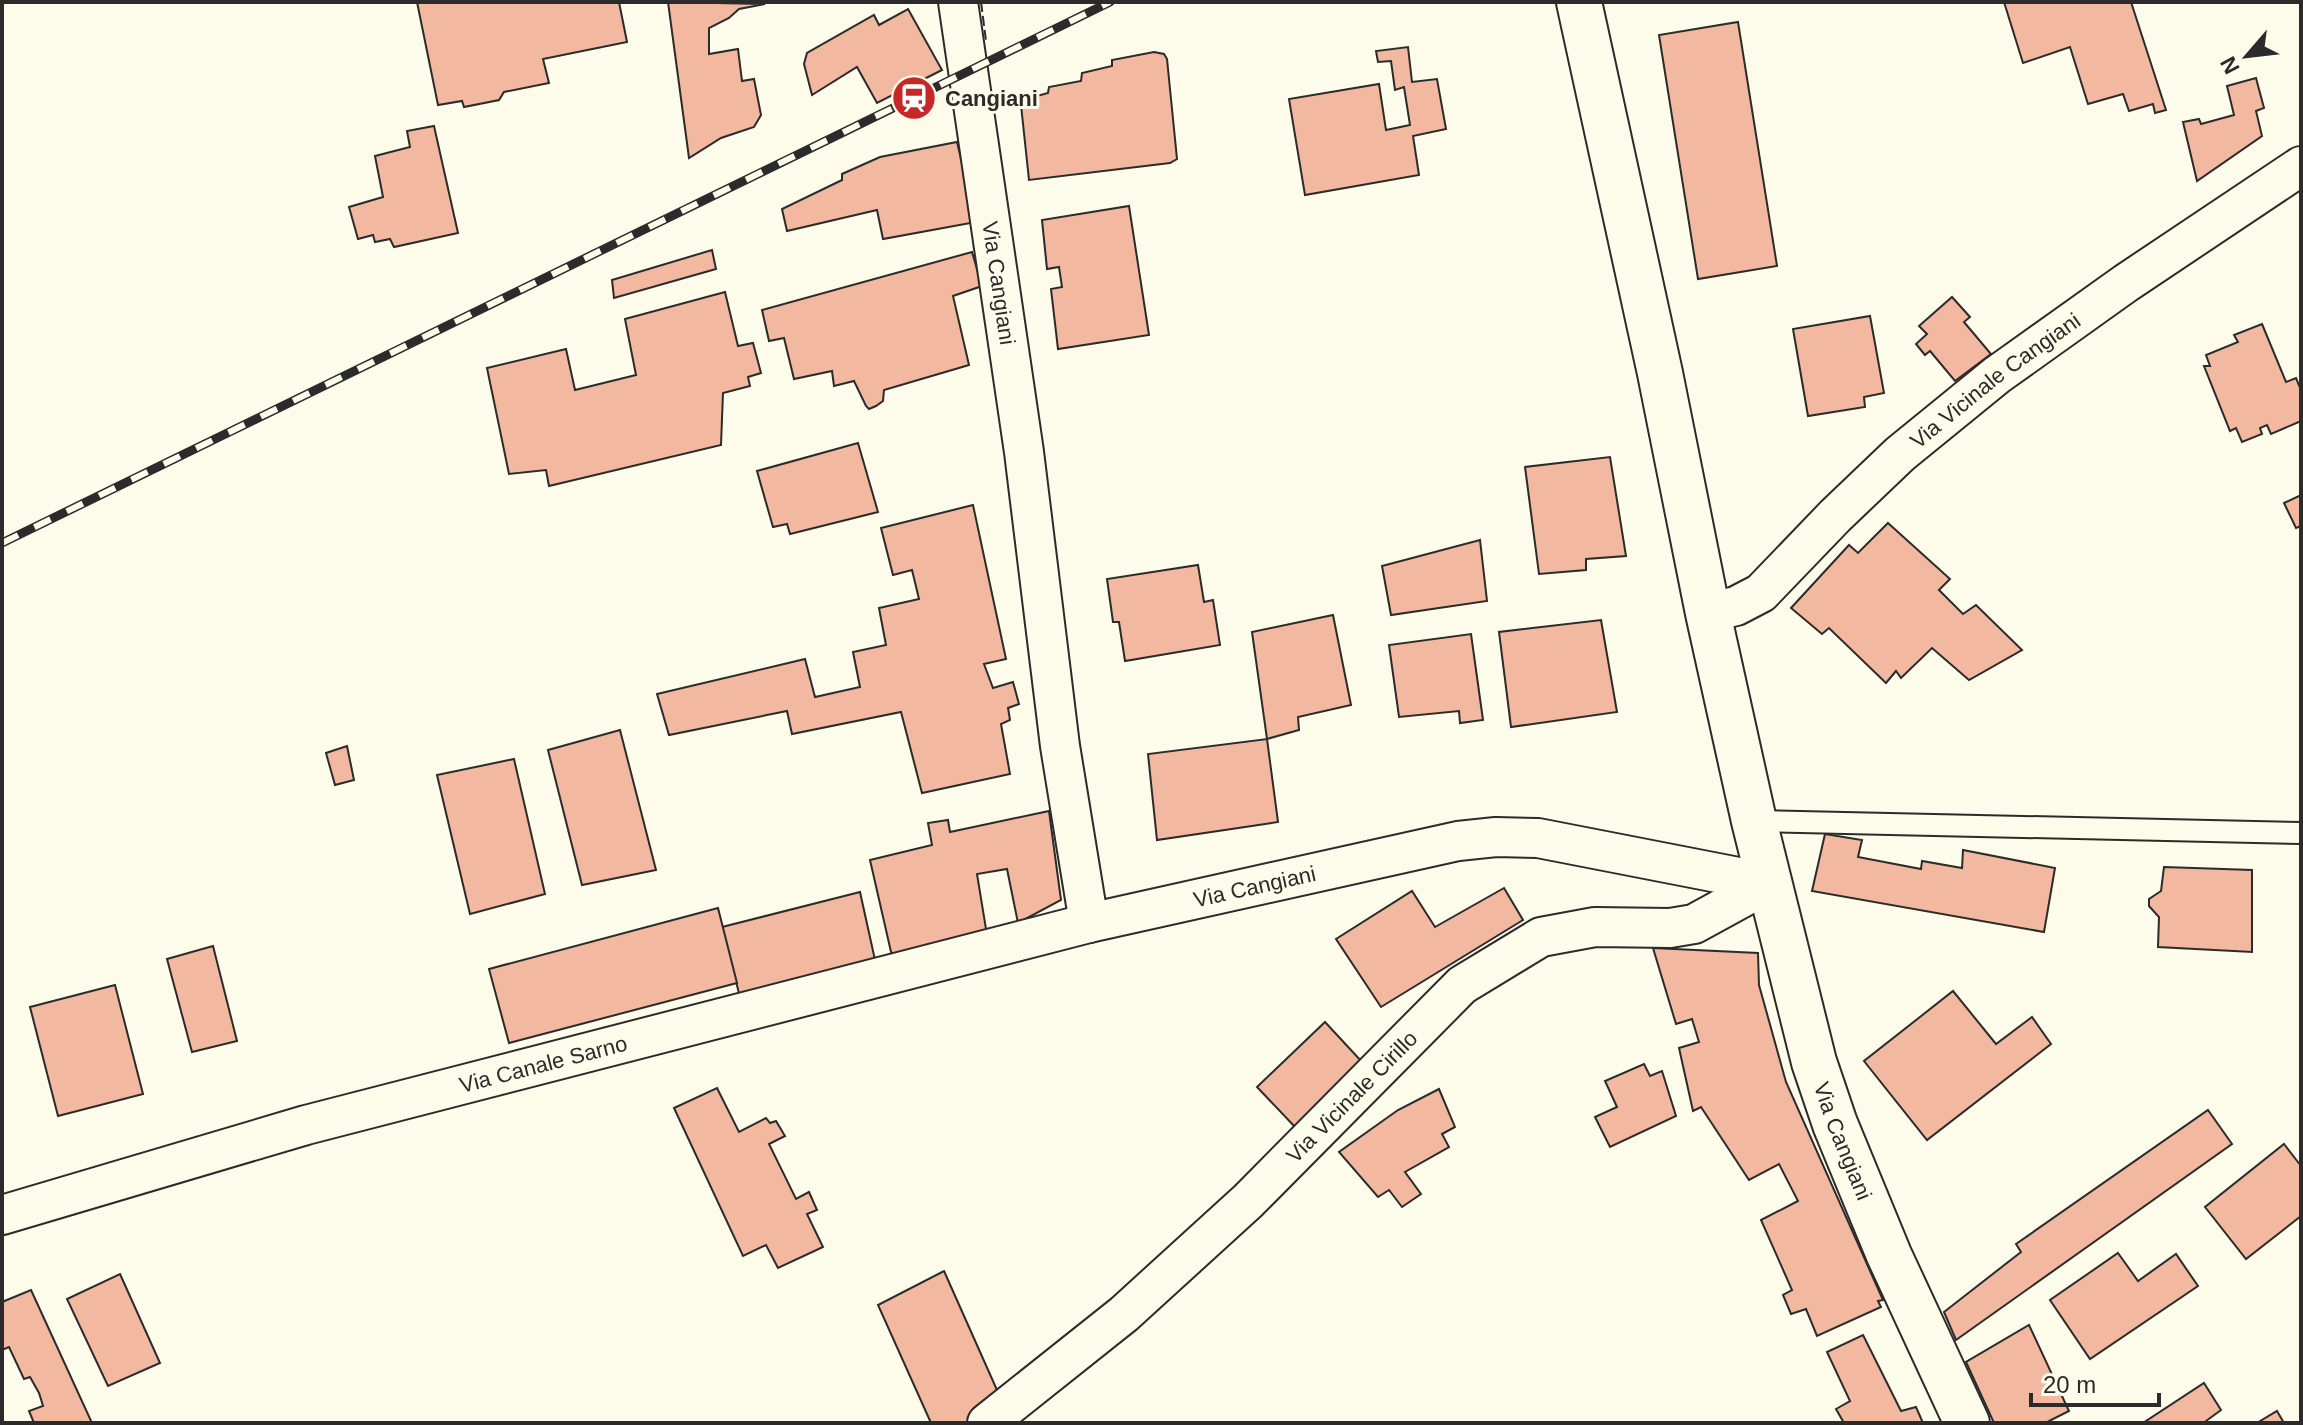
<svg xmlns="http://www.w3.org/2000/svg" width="2303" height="1425" viewBox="0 0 2303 1425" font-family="Helvetica,sans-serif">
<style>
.building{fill:#f2b8a0;stroke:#2b2b2b;stroke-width:2}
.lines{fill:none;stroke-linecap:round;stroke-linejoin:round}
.lane-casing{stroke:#2b2b2b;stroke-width:24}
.street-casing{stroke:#2b2b2b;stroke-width:42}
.secondary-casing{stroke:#2b2b2b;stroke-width:48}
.lane{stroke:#fdfbea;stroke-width:20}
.street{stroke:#fdfbea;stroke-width:38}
.secondary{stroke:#fdfbea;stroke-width:44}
.rail-casing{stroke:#2b2b2b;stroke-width:9}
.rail{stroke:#fdfbea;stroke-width:6;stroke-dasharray:18;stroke-linecap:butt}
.fence{stroke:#2b2b2b;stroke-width:2;stroke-dasharray:10 4;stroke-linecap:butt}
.labels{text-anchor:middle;stroke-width:6;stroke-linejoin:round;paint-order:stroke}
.poi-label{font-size:22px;font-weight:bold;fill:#2b2b2b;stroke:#fdfbea;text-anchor:start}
.street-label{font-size:22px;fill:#2b2b2b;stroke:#fdfbea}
</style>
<rect width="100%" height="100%" fill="#fdfbea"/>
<g class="building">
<path d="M417 2H619L627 42 543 59 549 83 504 92 499 100 464 107 462 101 438 105Z"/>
<path d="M668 2 765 4 739 9 729 18 709 28V54L738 49 742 81 754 79 761 115 754 127 721 138 689 158Z"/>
<path d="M2004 2H2131L2166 110 2155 113 2153 104 2129 111 2123 94 2088 104 2070 47 2023 63Z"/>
<path d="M908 9 942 70 877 103 857 67 812 95 804 64 807 53 874 15 879 25Z"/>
<path d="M1738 22 1777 266 1698 279 1659 35Z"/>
<path d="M1408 47 1412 82 1437 79 1446 129 1413 136 1419 175 1305 195 1289 99 1379 84 1386 130 1410 125 1404 87 1395 90 1391 61 1378 62 1376 51Z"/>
<path d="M1154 52 1164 54 1167 59 1177 159 1170 163 1029 180 1021 105 1030 98 1048 93 1049 87 1081 81 1082 73 1112 66V60Z"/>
<path d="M2256 78 2264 108 2256 111 2262 136 2197 181 2183 122 2199 119 2201 124 2234 115 2227 86Z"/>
<path d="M434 126 458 233 394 247 390 239 375 242 373 235 358 239 349 207 383 197 375 156 410 147 407 131Z"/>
<path d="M957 142 976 222 883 239 877 210 787 231 782 209 842 180V174L880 157Z"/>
<path d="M1129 206 1149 335 1058 349 1051 289 1062 287 1059 267 1047 269 1042 220Z"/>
<path d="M712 250 716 269 614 298 612 280Z"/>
<path d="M972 252 982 286 953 296 969 365 884 390 883 401 876 406 869 409 866 406 854 381 834 386 832 371 794 379 784 338 769 341 762 310Z"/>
<path d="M725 292 738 346 753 343 761 373 748 377 750 386 723 393 721 445 549 486 546 470 509 474 487 368 566 349 575 390 636 375 625 319Z"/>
<path d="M1952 297 1970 317 1964 322 1991 354 1955 381 1930 351 1925 355 1916 344 1927 334 1919 326Z"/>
<path d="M1870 316 1884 393 1864 397 1865 407 1808 416 1793 329Z"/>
<path d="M2262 324 2286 382 2296 378 2301 390V421L2271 434 2267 425 2260 428 2262 434 2242 442 2236 428 2230 431 2204 366H2210L2206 355 2238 342 2234 335Z"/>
<path d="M858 443 878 512 790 534 787 524 773 527 757 471Z"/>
<path d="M1610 457 1626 556 1586 559V570L1539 574 1525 467Z"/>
<path d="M2301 495V526L2296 528 2284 503Z"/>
<path d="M973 505 1006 659 984 664 993 688 1013 682 1019 704 1008 708 1010 720 1001 724 1010 774 922 793 901 712 792 734 787 711 669 735 657 694 805 659 815 697 860 687 853 652 886 645 879 608 919 599 912 570 893 575 881 528Z"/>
<path d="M1888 523 1950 579 1939 590 1963 614 1976 605 2022 650 1969 680 1932 648 1901 678 1896 671 1886 683 1829 628 1822 634 1791 608 1849 545 1858 553Z"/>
<path d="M1480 540 1487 601 1391 615 1382 566Z"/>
<path d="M1198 565 1204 602 1213 600 1220 645 1125 661 1119 622H1113L1107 579Z"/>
<path d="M1333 615 1351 705 1298 717 1299 730 1267 739 1252 632Z"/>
<path d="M1601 620 1617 712 1511 727 1499 632Z"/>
<path d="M1471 634 1483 720 1460 723 1459 711 1399 717 1389 645Z"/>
<path d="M620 730 656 870 582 885 548 750Z"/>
<path d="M1267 739 1278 822 1157 840 1148 754Z"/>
<path d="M347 746 354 780 335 785 326 753Z"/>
<path d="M514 759 545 894 470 914 437 775Z"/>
<path d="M1049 811 1061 900 1018 923 1007 869 977 874 987 935 894 965 870 860 932 845 928 823 948 820 950 832Z"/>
<path d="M1825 834 1862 840 1858 857 1921 869 1922 861 1962 868 1963 850 2055 868 2044 932 1812 891Z"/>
<path d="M2164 867 2252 870V952L2158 947 2159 917 2149 906V899L2161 891Z"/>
<path d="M1504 888 1523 920 1381 1007 1336 939 1412 891 1435 927Z"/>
<path d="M860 892 877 969 742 1005 722 927Z"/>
<path d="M718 908 737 983 509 1043 489 969Z"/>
<path d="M213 946 237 1041 192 1052 167 959Z"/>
<path d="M1653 948 1758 953 1759 985 1786 1082 1883 1300 1878 1301 1881 1307 1817 1336 1806 1309 1791 1314 1783 1295 1792 1290 1761 1220 1798 1201 1779 1164 1749 1180 1701 1107 1693 1111 1679 1048 1699 1042 1692 1019 1676 1024Z"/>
<path d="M115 985 143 1094 58 1116 30 1007Z"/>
<path d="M1953 991 1996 1044 2032 1017 2051 1044 1927 1140 1864 1061Z"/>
<path d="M1325 1022 1363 1063 1296 1128 1257 1087Z"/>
<path d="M1644 1064 1650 1076 1662 1071 1676 1116 1610 1147 1595 1117 1617 1107 1605 1081Z"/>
<path d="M717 1088 739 1132 766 1118 770 1123 776 1121 785 1136 769 1144 796 1199 809 1192 817 1210 807 1214 823 1247 778 1268 766 1245 743 1256 674 1108Z"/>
<path d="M1439 1089 1455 1127 1442 1134 1449 1147 1405 1172 1421 1194 1402 1207 1389 1190 1378 1197 1339 1152 1398 1110Z"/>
<path d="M2208 1110 2232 1144 1956 1340 1944 1312 2021 1252 2016 1244Z"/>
<path d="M2284 1144 2301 1166V1216L2246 1259 2205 1207Z"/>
<path d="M2118 1253 2138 1281 2176 1254 2198 1286 2090 1359 2050 1300Z"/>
<path d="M944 1271 1001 1399 971 1423H931L878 1305Z"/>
<path d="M120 1274 160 1363 108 1386 67 1299Z"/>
<path d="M31 1290 92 1423H34L29 1411 43 1406 39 1393 30 1377 24 1379 9 1347 2 1350V1302Z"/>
<path d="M2029 1325 2069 1411 2049 1421 2051 1423H1994L1966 1362Z"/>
<path d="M1863 1335 1901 1411 1916 1407 1923 1423H1844L1836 1409 1850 1401 1827 1352Z"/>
<path d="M2204 1383 2221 1410 2206 1421 2208 1423H2143Z"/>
<path d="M2277 1411 2284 1423H2257Z"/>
</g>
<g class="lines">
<g class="lane-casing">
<path id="lane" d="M1754 821 2301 833"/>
</g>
<g class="street-casing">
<g id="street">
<path id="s1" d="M958 2 1024 452 1060 746 1089 923 1458 841 1496 837 1538 838 1769 883"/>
<path id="s2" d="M1708 613 1736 606 1761 593 1835 516 1900 454 1997 375 2126 283 2301 166"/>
<path id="s3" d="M2 1215 306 1125 1089 923"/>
<path id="s4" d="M987 1423 1124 1314 1248 1201 1462 985 1541 937 1595 927 1670 928 1694 924 1769 883"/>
</g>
</g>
<g class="secondary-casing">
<g id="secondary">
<path id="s5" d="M1579 2 1660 373 1708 613 1754 821 1814 1062 1835 1124 1889 1255 1967 1423"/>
</g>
</g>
<use href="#lane" class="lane"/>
<use href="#street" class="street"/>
<use href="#secondary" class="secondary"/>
<g class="rail-casing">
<path id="rail" d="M2 543 1110 2"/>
</g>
<use href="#rail" class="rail"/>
<path class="fence" d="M981 2 986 41"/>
</g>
<defs>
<g id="station-disc" transform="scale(2.3)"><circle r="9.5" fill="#c62828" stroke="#fdfbea"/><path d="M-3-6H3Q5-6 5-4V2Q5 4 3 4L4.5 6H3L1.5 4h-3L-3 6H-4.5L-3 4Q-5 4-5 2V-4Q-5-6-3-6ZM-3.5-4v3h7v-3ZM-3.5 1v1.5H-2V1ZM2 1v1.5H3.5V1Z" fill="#fff"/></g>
</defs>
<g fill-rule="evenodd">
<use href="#station-disc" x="914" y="98"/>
</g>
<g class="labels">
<g class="poi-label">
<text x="945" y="106">Cangiani</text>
</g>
<g class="street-label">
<text dy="8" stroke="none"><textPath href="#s1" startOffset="284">Via Cangiani</textPath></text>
<text dy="8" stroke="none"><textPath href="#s2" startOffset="374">Via Vicinale Cangiani</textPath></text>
<text dy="8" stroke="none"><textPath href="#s1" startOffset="1100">Via Cangiani</textPath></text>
<text dy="8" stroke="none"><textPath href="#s3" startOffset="562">Via Canale Sarno</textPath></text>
<text dy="8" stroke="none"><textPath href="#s4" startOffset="490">Via Vicinale Cirillo</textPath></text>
<text dy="8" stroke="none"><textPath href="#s5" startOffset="1170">Via Cangiani</textPath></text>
</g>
</g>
<rect width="2303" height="1425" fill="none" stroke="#2b2b2b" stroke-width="8"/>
<g transform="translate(2247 56) rotate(242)" stroke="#fdfbea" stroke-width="6" paint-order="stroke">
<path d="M0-6L14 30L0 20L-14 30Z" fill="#2b2b2b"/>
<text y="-12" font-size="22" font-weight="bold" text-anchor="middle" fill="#2b2b2b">N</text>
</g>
<path d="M2031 1393v12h128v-12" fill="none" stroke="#2b2b2b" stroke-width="4"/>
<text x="2043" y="1393" font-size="24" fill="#2b2b2b" stroke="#fdfbea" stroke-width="6" paint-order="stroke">20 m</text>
</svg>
